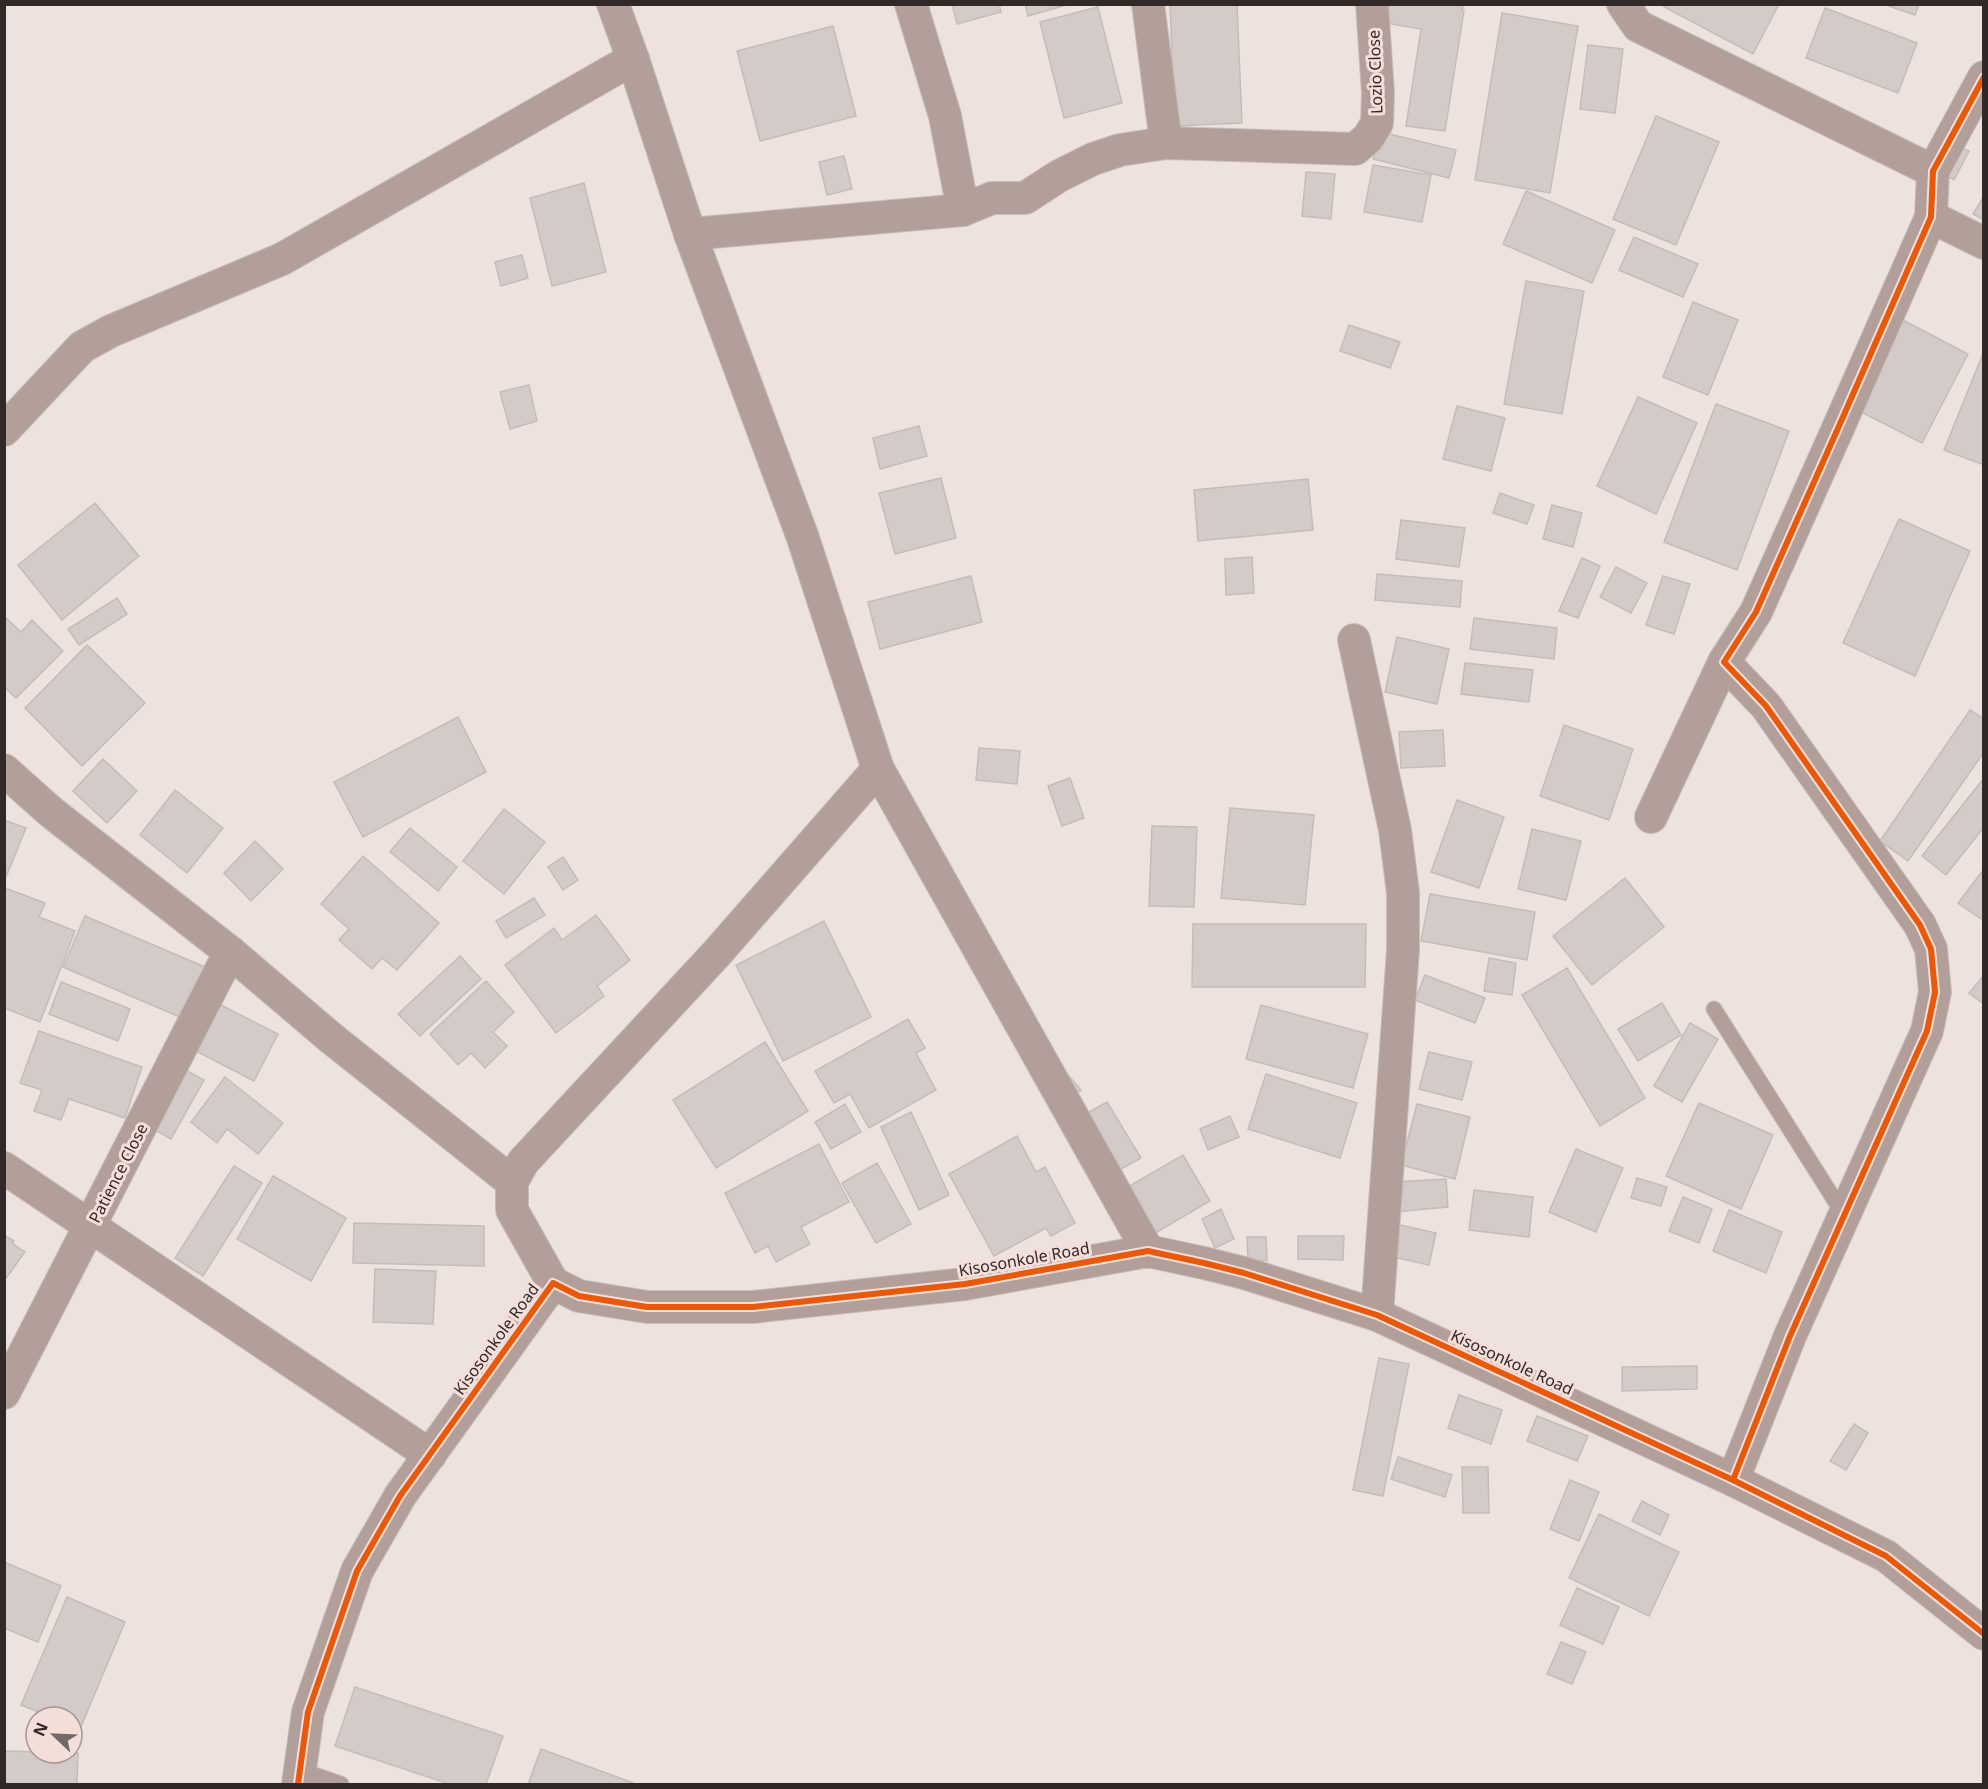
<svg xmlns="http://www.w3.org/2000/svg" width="1988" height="1789" viewBox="0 0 1988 1789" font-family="'Noto Sans',sans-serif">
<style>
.building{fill:#d4cbc8;stroke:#c5bcba;stroke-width:1.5}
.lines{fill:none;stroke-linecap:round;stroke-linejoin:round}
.service-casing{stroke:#c7bebc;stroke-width:17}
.minor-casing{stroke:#c7bebc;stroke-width:34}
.service{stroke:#b29f99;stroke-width:15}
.minor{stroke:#b29f99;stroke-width:32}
.cycleway-casing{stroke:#f4ded9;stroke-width:10}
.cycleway{stroke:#e8590c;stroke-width:6}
.labels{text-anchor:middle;stroke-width:6;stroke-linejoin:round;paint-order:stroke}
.street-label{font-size:16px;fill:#312927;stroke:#f4ded9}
</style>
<rect width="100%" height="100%" fill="#eee2df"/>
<g class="building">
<path d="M952 4H999L1001 12 957 24Z"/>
<path d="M1025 4H1070L1028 16Z"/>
<path d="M1170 4H1237L1242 123 1175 126Z"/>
<path d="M1377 4H1463L1462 10H1464L1445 131 1406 126 1421 29 1374 21Z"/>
<path d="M1665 4H1779L1753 54 1664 7Z"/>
<path d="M1883 4H1919L1915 15Z"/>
<path d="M1098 7 1122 103 1064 118 1040 22Z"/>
<path d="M1825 8 1917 43 1898 93 1806 58Z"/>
<path d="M1502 13 1578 26 1550 193 1475 180Z"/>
<path d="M833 26 856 116 760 141 737 51Z"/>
<path d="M1588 45 1623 49 1615 113 1580 109Z"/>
<path d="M1656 116 1719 142 1676 245 1613 219Z"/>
<path d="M1381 132 1456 150 1449 178 1373 159Z"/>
<path d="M1955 145 1969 151 1954 180 1941 172Z"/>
<path d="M844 156 852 189 827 195 819 162Z"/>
<path d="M1373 165 1431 175 1422 222 1364 212Z"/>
<path d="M1306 172 1335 174 1331 219 1302 216Z"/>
<path d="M584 183 606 272 552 286 530 198Z"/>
<path d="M1526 191 1615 230 1592 283 1503 244Z"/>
<path d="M1984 196V220L1973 214Z"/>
<path d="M1634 237 1698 264 1683 297 1619 270Z"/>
<path d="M522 255 528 278 501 286 495 262Z"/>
<path d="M1526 281 1584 291 1562 414 1504 404Z"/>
<path d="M1693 302 1738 320 1708 395 1663 377Z"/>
<path d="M1901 319 1968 354 1922 443 1855 409Z"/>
<path d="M1349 325 1400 342 1390 368 1340 351Z"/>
<path d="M1984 351V465L1944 450Z"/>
<path d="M529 385 537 421 510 429 500 392Z"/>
<path d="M1638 397 1697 423 1656 514 1597 486Z"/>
<path d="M1716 404 1789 431 1737 570 1664 542Z"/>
<path d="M1457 406 1505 418 1491 471 1443 459Z"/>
<path d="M919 426 927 456 880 469 873 438Z"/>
<path d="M941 478 956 538 895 554 879 493Z"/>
<path d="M1308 479 1313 530 1198 541 1194 490Z"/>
<path d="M1500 493 1534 505 1527 524 1493 513Z"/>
<path d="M95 503 139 556 62 620 18 565Z"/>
<path d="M1552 505 1582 513 1573 547 1543 539Z"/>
<path d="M1899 519 1970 551 1915 676 1843 643Z"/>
<path d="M1401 520 1465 528 1459 567 1396 559Z"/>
<path d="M1252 557 1254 593 1226 595 1225 559Z"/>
<path d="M1582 558 1600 566 1578 618 1559 611Z"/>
<path d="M1616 567 1647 583 1631 613 1600 597Z"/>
<path d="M1377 574 1462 581 1460 607 1375 600Z"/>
<path d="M971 576 982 622 880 649 868 602Z"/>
<path d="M1663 576 1690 584 1674 634 1646 625Z"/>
<path d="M117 598 127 614 79 645 68 629Z"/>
<path d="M4 616 21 632 32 620 63 651 16 698 4 687Z"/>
<path d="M1474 618 1557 628 1554 659 1470 649Z"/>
<path d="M1397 637 1449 649 1437 704 1385 692Z"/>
<path d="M87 645 145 703 82 766 25 708Z"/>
<path d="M1465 663 1533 670 1529 702 1461 694Z"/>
<path d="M1970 710 1984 719V752L1908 861 1880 841Z"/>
<path d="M458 717 486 772 363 837 334 782Z"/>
<path d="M1564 725 1633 749 1609 820 1540 796Z"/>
<path d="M1443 730 1445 766 1401 768 1399 732Z"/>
<path d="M979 748 1020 751 1017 784 976 780Z"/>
<path d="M103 759 137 791 107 823 73 791Z"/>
<path d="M1070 778 1084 818 1062 826 1048 786Z"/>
<path d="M1984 778V827L1946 875 1922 856Z"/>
<path d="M175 790 223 828 187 873 140 835Z"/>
<path d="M1457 800 1504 817 1479 888 1431 872Z"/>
<path d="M1230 808 1314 815 1305 905 1221 898Z"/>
<path d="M504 809 545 842 504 894 463 861Z"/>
<path d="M4 820 26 828 4 882Z"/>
<path d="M1152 826 1197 827 1194 907 1149 906Z"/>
<path d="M410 828 457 867 438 891 390 852Z"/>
<path d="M1532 829 1581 841 1566 900 1518 889Z"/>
<path d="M255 841 283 869 251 901 224 873Z"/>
<path d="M363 856 439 923 397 970 382 958 372 969 339 940 349 929 321 904Z"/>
<path d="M563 857 578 880 563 890 548 867Z"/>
<path d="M1984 869V921L1958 903Z"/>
<path d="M1625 878 1664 927 1592 985 1553 936Z"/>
<path d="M5 888 45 903 39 917 75 931 40 1022 4 1008Z"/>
<path d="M1430 894 1535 912 1527 960 1421 941Z"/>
<path d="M534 898 545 915 506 938 496 921Z"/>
<path d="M596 915 630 960 597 986 604 996 556 1033 505 965 554 928 562 940Z"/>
<path d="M85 916 205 967 182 1018 63 967Z"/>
<path d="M824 921 871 1017 783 1061 736 965Z"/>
<path d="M1193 924H1366L1365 987H1192Z"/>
<path d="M460 956 481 979 420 1036 398 1014Z"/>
<path d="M1489 958 1516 963 1512 995 1484 991Z"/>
<path d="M1567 968 1645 1098 1600 1126 1522 995Z"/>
<path d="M1425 975 1485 998 1475 1023 1415 1000Z"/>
<path d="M1984 975V1004L1969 993Z"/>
<path d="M486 981 514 1012 493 1032 507 1046 485 1068 471 1053 458 1065 430 1034Z"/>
<path d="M61 982 130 1009 118 1041 49 1014Z"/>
<path d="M211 1000 278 1034 254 1081 188 1047Z"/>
<path d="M1662 1003 1681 1035 1638 1061 1618 1029Z"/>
<path d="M1261 1005 1368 1034 1353 1088 1246 1059Z"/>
<path d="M908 1019 925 1048 916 1053 936 1090 869 1128 850 1094 834 1103 815 1071Z"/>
<path d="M1690 1023 1718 1039 1682 1102 1654 1086Z"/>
<path d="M39 1031 142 1067 125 1118 69 1099 61 1120 34 1111 42 1090 20 1083Z"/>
<path d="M765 1042 808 1111 716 1168 673 1100Z"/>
<path d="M1429 1052 1472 1062 1462 1100 1419 1089Z"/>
<path d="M178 1066 204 1080 171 1139 146 1125Z"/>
<path d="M1266 1074 1357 1103 1340 1158 1248 1129Z"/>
<path d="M1069 1076 1081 1090 1071 1097 1060 1083Z"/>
<path d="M225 1077 283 1123 258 1154 227 1129 217 1143 191 1122Z"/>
<path d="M1107 1102 1141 1158 1116 1172 1082 1116Z"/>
<path d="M1699 1103 1773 1135 1741 1209 1666 1176Z"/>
<path d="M845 1104 861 1132 831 1149 815 1122Z"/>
<path d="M1417 1104 1470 1117 1455 1179 1401 1165Z"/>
<path d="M911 1112 949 1195 919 1210 881 1127Z"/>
<path d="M1230 1116 1239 1137 1208 1150 1200 1129Z"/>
<path d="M1017 1136 1036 1172 1045 1167 1075 1223 1051 1236 1046 1228 994 1256 949 1174Z"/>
<path d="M819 1144 849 1202 801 1227 810 1244 776 1262 768 1246 755 1253 725 1193Z"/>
<path d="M1576 1149 1623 1168 1596 1232 1549 1212Z"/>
<path d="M1183 1155 1210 1201 1152 1235 1126 1188Z"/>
<path d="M877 1163 911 1224 876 1243 842 1183Z"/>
<path d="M234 1166 262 1183 203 1276 175 1258Z"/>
<path d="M273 1176 346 1218 311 1281 237 1239Z"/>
<path d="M1637 1178 1667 1187 1661 1206 1631 1198Z"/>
<path d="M1446 1179 1448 1207 1394 1212 1392 1182Z"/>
<path d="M1474 1190 1533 1197 1529 1237 1469 1230Z"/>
<path d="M1683 1197 1712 1209 1699 1243 1669 1231Z"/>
<path d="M1221 1209 1234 1239 1215 1248 1202 1219Z"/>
<path d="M1729 1210 1782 1232 1766 1273 1713 1251Z"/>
<path d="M354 1223 484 1226V1266L353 1263Z"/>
<path d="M1396 1224 1436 1233 1429 1265 1389 1256Z"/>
<path d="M4 1235 14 1241 12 1243 25 1252 4 1281Z"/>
<path d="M1298 1236H1344L1343 1260 1298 1259Z"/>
<path d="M1247 1237H1266L1267 1260 1248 1261Z"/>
<path d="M375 1269 436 1271 433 1324 373 1322Z"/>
<path d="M1379 1358 1409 1364 1383 1496 1353 1490Z"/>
<path d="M1697 1366V1389L1622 1391V1367Z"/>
<path d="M1459 1395 1502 1410 1491 1444 1448 1428Z"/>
<path d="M1537 1416 1588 1436 1577 1461 1527 1441Z"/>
<path d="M1854 1424 1868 1433 1846 1470 1830 1461Z"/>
<path d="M1398 1457 1452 1475 1445 1497 1391 1479Z"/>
<path d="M1462 1467H1488L1489 1513H1463Z"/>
<path d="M1570 1480 1599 1492 1579 1541 1550 1529Z"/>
<path d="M1642 1501 1669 1515 1660 1535 1632 1521Z"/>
<path d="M1599 1514 1679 1552 1649 1616 1569 1578Z"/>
<path d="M4 1562 61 1586 38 1642 4 1628Z"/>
<path d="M1577 1588 1619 1607 1603 1644 1560 1625Z"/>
<path d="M67 1597 125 1622 80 1729 72 1726V1717H51L21 1705Z"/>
<path d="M1561 1642 1586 1652 1572 1684 1547 1674Z"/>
<path d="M355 1687 503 1736 486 1784H449L335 1746Z"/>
<path d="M541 1749 636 1784H528Z"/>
<path d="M4 1751 78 1753 77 1784H4Z"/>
</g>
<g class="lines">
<g class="service-casing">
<g id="service">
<path d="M1714 1009 1844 1215"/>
<path d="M300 1770 341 1784"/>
</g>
</g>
<g class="minor-casing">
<g id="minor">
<path d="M613 4 633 59 690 234 803 538 878 769 1148 1251"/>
<path d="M911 4 945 116 963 210"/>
<path d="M1148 4 1166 143"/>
<path d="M1623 4 1638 26 1933 171"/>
<path d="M1931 217 1984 243"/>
<path d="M690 234 963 210 992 198H1025L1059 176 1093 159 1120 150 1166 143 1355 149 1368 138 1377 123 1378 93 1372 4"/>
<path d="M4 430 82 347 111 331 282 259 633 59"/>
<path d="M1354 640 1395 830 1403 893V950L1377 1315"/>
<path d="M4 770 51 812 230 952 331 1038 512 1182"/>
<path d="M1651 817 1724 662"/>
<path d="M4 1168 430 1455"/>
<path d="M553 1283 512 1210V1182L523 1162 717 953 878 769"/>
<path d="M4 1393 230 952"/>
<path d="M1733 1480 1790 1336 1927 1031 1935 992 1931 949 1920 925 1766 706 1724 662 1756 612 1839 426 1931 217 1933 171 1984 77"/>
<path d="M298 1784 308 1712 357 1571 400 1496 553 1283 579 1296 647 1307H753L965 1284 1148 1251 1204 1263 1244 1273 1377 1315 1733 1480 1886 1556 1984 1634"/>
</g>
</g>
<use href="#service" class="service"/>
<use href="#minor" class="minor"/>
<g class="cycleway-casing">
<g id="cycleway">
<path d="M1733 1480 1790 1336 1927 1031 1935 992 1931 949 1920 925 1766 706 1724 662 1756 612 1839 426 1931 217 1933 171 1984 77"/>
<path d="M298 1784 308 1712 357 1571 400 1496 553 1283 579 1296 647 1307H753L965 1284 1148 1251 1204 1263 1244 1273 1377 1315 1733 1480 1886 1556 1984 1634"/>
</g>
</g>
<use href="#cycleway" class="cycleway"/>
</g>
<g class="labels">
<g class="street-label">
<text transform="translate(1375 72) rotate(-92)" y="6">Lozio Close</text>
<text transform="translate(118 1173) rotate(-63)" y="6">Patience Close</text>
<text transform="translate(1024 1259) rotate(-10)" y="6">Kisosonkole Road</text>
<text transform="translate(496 1339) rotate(-54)" y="6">Kisosonkole Road</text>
<text transform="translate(1512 1362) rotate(25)" y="6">Kisosonkole Road</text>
</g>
</g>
<rect width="1988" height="1789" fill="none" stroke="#312927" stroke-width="12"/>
<g transform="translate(54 1735) rotate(293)"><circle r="28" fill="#f4ded9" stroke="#a69692" stroke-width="1.5"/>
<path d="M0-4.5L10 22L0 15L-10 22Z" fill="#736a67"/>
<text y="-9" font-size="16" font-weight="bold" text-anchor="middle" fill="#312927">N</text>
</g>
</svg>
